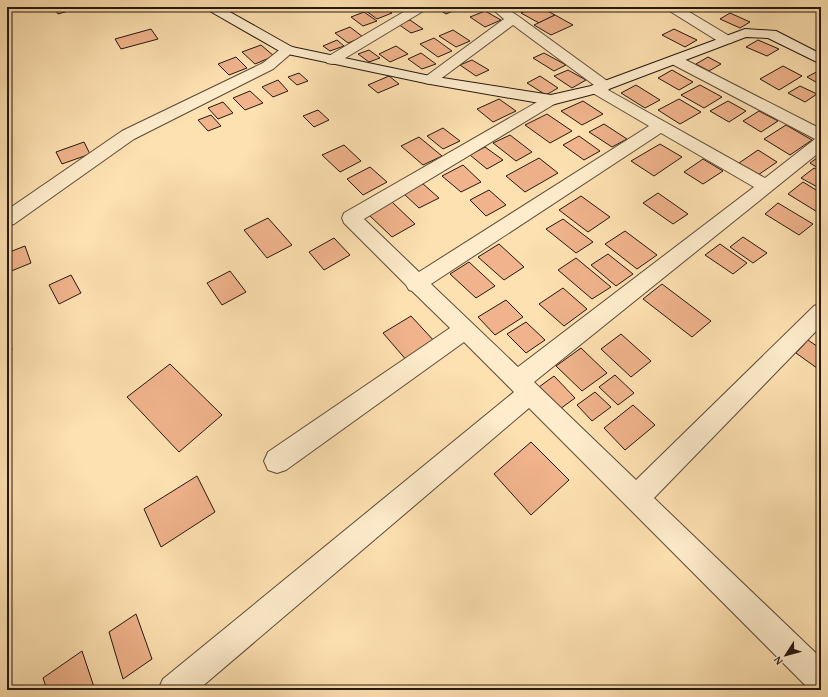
<svg xmlns="http://www.w3.org/2000/svg" width="828" height="697" viewBox="0 0 828 697" font-family="'Gentium Book Plus',serif">
<style>
.building{fill:#f0b38b;stroke:#25180f}
.lines{fill:none;stroke-linecap:round;stroke-linejoin:round}
.street-casing{stroke:#5b4a38;stroke-width:2}
.secondary-casing{stroke:#25180f;stroke-width:2}
.street{fill:#feeccc;fill-rule:evenodd}
.secondary{fill:#feeccc;fill-rule:evenodd}
</style>
<rect width="100%" height="100%" fill="#fee1b1"/>
<filter id="stains"><feTurbulence type="fractalNoise" baseFrequency=".005" numOctaves="4"/><feColorMatrix values="0 0 0 0 .2 0 0 0 0 .09 0 0 0 0 .02 0 0 0 .5 -.17"/></filter>
<radialGradient id="worn" r=".72"><stop offset=".6" stop-color="#630" stop-opacity="0"/><stop offset="1" stop-color="#630" stop-opacity=".3"/></radialGradient>
<g class="building">
<path d="M53 7H73L75 9 58 14Z"/>
<path d="M366 7H383L392 13 377 19 362 8Z"/>
<path d="M435 7H455L458 9 446 14Z"/>
<path d="M535 7H540L555 15 539 23 521 13Z"/>
<path d="M485 11 501 20 485 27 470 17Z"/>
<path d="M364 12 377 21 363 26 351 17Z"/>
<path d="M730 13 750 22 740 28 720 19Z"/>
<path d="M555 15 573 25 551 35 534 25Z"/>
<path d="M410 20 423 29 411 33 398 24Z"/>
<path d="M350 27 363 37 348 43 335 33Z"/>
<path d="M151 29 158 39 121 49 115 39Z"/>
<path d="M674 29 697 40 685 47 662 35Z"/>
<path d="M453 30 470 41 456 47 439 36Z"/>
<path d="M434 38 452 51 438 57 420 44Z"/>
<path d="M337 40 344 46 330 51 323 46Z"/>
<path d="M758 40 779 49 767 56 746 47Z"/>
<path d="M261 45 274 56 255 64 242 52Z"/>
<path d="M396 46 408 54 390 62 379 54Z"/>
<path d="M369 50 380 58 369 62 358 54Z"/>
<path d="M421 53 436 64 422 69 408 59Z"/>
<path d="M544 53 566 65 554 71 533 58Z"/>
<path d="M236 57 247 68 229 75 218 64Z"/>
<path d="M708 57 721 64 709 71 696 64Z"/>
<path d="M472 60 489 70 476 76 460 65Z"/>
<path d="M783 66 802 76 779 90 760 79Z"/>
<path d="M568 70 586 80 572 88 554 76Z"/>
<path d="M672 70 693 82 679 90 658 78Z"/>
<path d="M820 70 821 85 807 77Z"/>
<path d="M299 73 308 81 297 85 288 77Z"/>
<path d="M389 76 399 84 378 93 368 85Z"/>
<path d="M540 76 558 88 546 95 527 83Z"/>
<path d="M278 80 288 91 273 97 262 87Z"/>
<path d="M636 85 660 100 645 108 621 93Z"/>
<path d="M700 85 722 97 704 108 681 95Z"/>
<path d="M800 86 817 94 805 102 788 93Z"/>
<path d="M250 91 263 103 245 110 233 98Z"/>
<path d="M499 99 516 111 493 122 477 109Z"/>
<path d="M679 99 701 112 680 124 658 110Z"/>
<path d="M583 101 603 114 582 125 561 111Z"/>
<path d="M728 101 746 111 729 122 710 111Z"/>
<path d="M223 102 233 113 218 119 208 108Z"/>
<path d="M318 110 329 120 314 127 303 116Z"/>
<path d="M759 111 778 121 761 132 743 121Z"/>
<path d="M547 114 572 131 550 143 525 125Z"/>
<path d="M211 115 221 126 208 131 198 120Z"/>
<path d="M604 124 627 139 612 147 589 132Z"/>
<path d="M786 125 812 140 790 155 764 139Z"/>
<path d="M443 128 460 141 443 149 427 136Z"/>
<path d="M510 135 532 152 516 161 493 143Z"/>
<path d="M579 136 600 151 584 160 563 145Z"/>
<path d="M419 137 442 156 423 165 401 146Z"/>
<path d="M84 142 90 154 62 164 56 152Z"/>
<path d="M660 144 682 157 654 176 631 161Z"/>
<path d="M344 145 361 161 340 172 322 155Z"/>
<path d="M485 147 503 160 487 169 470 155Z"/>
<path d="M758 150 777 162 758 175 739 163Z"/>
<path d="M821 155V170L810 163Z"/>
<path d="M539 158 558 173 525 192 506 176Z"/>
<path d="M703 159 723 171 703 184 684 172Z"/>
<path d="M463 165 481 182 461 192 442 176Z"/>
<path d="M370 167 387 182 363 195 347 179Z"/>
<path d="M814 168 821 172V189L801 178Z"/>
<path d="M803 182 821 193V211L819 213 788 194Z"/>
<path d="M422 183 439 198 419 208 403 193Z"/>
<path d="M489 190 506 205 486 216 470 200Z"/>
<path d="M658 193 688 214 673 224 643 203Z"/>
<path d="M581 196 610 217 588 232 559 210Z"/>
<path d="M392 202 415 224 392 237 369 215Z"/>
<path d="M778 203 813 224 799 235 765 214Z"/>
<path d="M268 218 292 245 267 258 244 230Z"/>
<path d="M563 219 593 242 576 253 546 229Z"/>
<path d="M625 231 657 255 637 269 605 244Z"/>
<path d="M743 237 767 253 753 263 730 247Z"/>
<path d="M334 238 350 255 324 270 309 252Z"/>
<path d="M499 244 524 267 504 280 478 257Z"/>
<path d="M720 244 747 263 733 274 705 255Z"/>
<path d="M25 246 31 263 9 272 7 253Z"/>
<path d="M608 254 633 274 616 286 591 265Z"/>
<path d="M576 258 611 287 592 299 558 270Z"/>
<path d="M469 262 495 286 476 298 450 274Z"/>
<path d="M230 271 246 292 222 305 207 283Z"/>
<path d="M71 275 81 293 59 304 49 285Z"/>
<path d="M662 284 711 321 692 337 643 299Z"/>
<path d="M563 288 587 309 564 326 539 304Z"/>
<path d="M506 300 523 317 495 335 478 317Z"/>
<path d="M411 316 436 343 408 362 383 333Z"/>
<path d="M526 322 545 340 526 353 507 334Z"/>
<path d="M7 332 12 350 7 353Z"/>
<path d="M621 334 651 361 631 377 601 349Z"/>
<path d="M808 340 821 349V371L796 353Z"/>
<path d="M581 348 607 373 582 391 556 366Z"/>
<path d="M170 364 222 415 179 452 127 397Z"/>
<path d="M615 375 634 393 618 405 599 387Z"/>
<path d="M554 376 575 398 560 409 539 387Z"/>
<path d="M595 392 611 407 592 421 577 405Z"/>
<path d="M633 405 655 425 625 450 604 428Z"/>
<path d="M531 442 569 480 531 515 494 474Z"/>
<path d="M197 476 215 512 161 547 144 509Z"/>
<path d="M136 614 152 659 123 679 109 632Z"/>
<path d="M82 651 95 690H47L43 678Z"/>
</g>
<g class="lines">
<g class="street-casing">
<g id="street">
<path d="M412 7H427L425 10 337 63 332 64 327 63 325 60 327 57Z"/>
<path d="M490 7H504L518 16 610 83 612 86 608 90 765 178 815 139 670 63 668 60 670 57 675 56 680 57 821 129V151L534 382 636 480 814 306 821 303V326L654 498 821 658V690H810L529 408 198 690H158L163 679 514 392 464 342 286 470 277 473 268 470 264 461 268 452 450 328 412 291 409 290 406 285 344 223 342 218 344 213 546 97 551 95 556 97 559 100 556 103 364 219 419 272 649 126 591 92 589 89 591 86 594 85 513 25 435 83 430 84 425 83 423 80 425 77 504 19ZM661 133 754 187 518 367 431 284Z"/>
<path d="M666 7H681L731 37 733 40 731 43H721L668 10Z"/>
<path d="M288 46 293 47 295 50 273 69 134 139 14 224 7 226V210L122 131 263 63 283 47Z"/>
</g>
</g>
<g class="secondary-casing">
<path id="secondary" d="M206 7H221L292 47 430 76 551 95 591 86 745 29 776 31 821 54V64L768 38 746 37 601 92 551 105 430 84 283 53 208 10Z"/>
</g>
<use href="#street" class="street"/>
<use href="#secondary" class="secondary"/>
</g>
<rect width="828" height="697" fill="none" stroke="#fee1b1" stroke-width="24"/>
<rect x="8" y="8" width="812" height="681" fill="none" stroke="#25180f" stroke-width="2"/>
<rect x="12" y="12" width="804" height="673" fill="none" stroke="#25180f"/>
<g transform="translate(786 655) rotate(234)" stroke="#feeccc" stroke-width="3" paint-order="stroke">
<path d="M0-3L7 15L0 10L-7 15Z" fill="#25180f"/>
<text y="-6" font-size="11" font-weight="bold" text-anchor="middle" fill="#25180f">N</text>
</g>
<rect width="100%" height="100%" filter="url(#stains)"/>
<rect width="100%" height="100%" fill="url(#worn)"/>
</svg>
